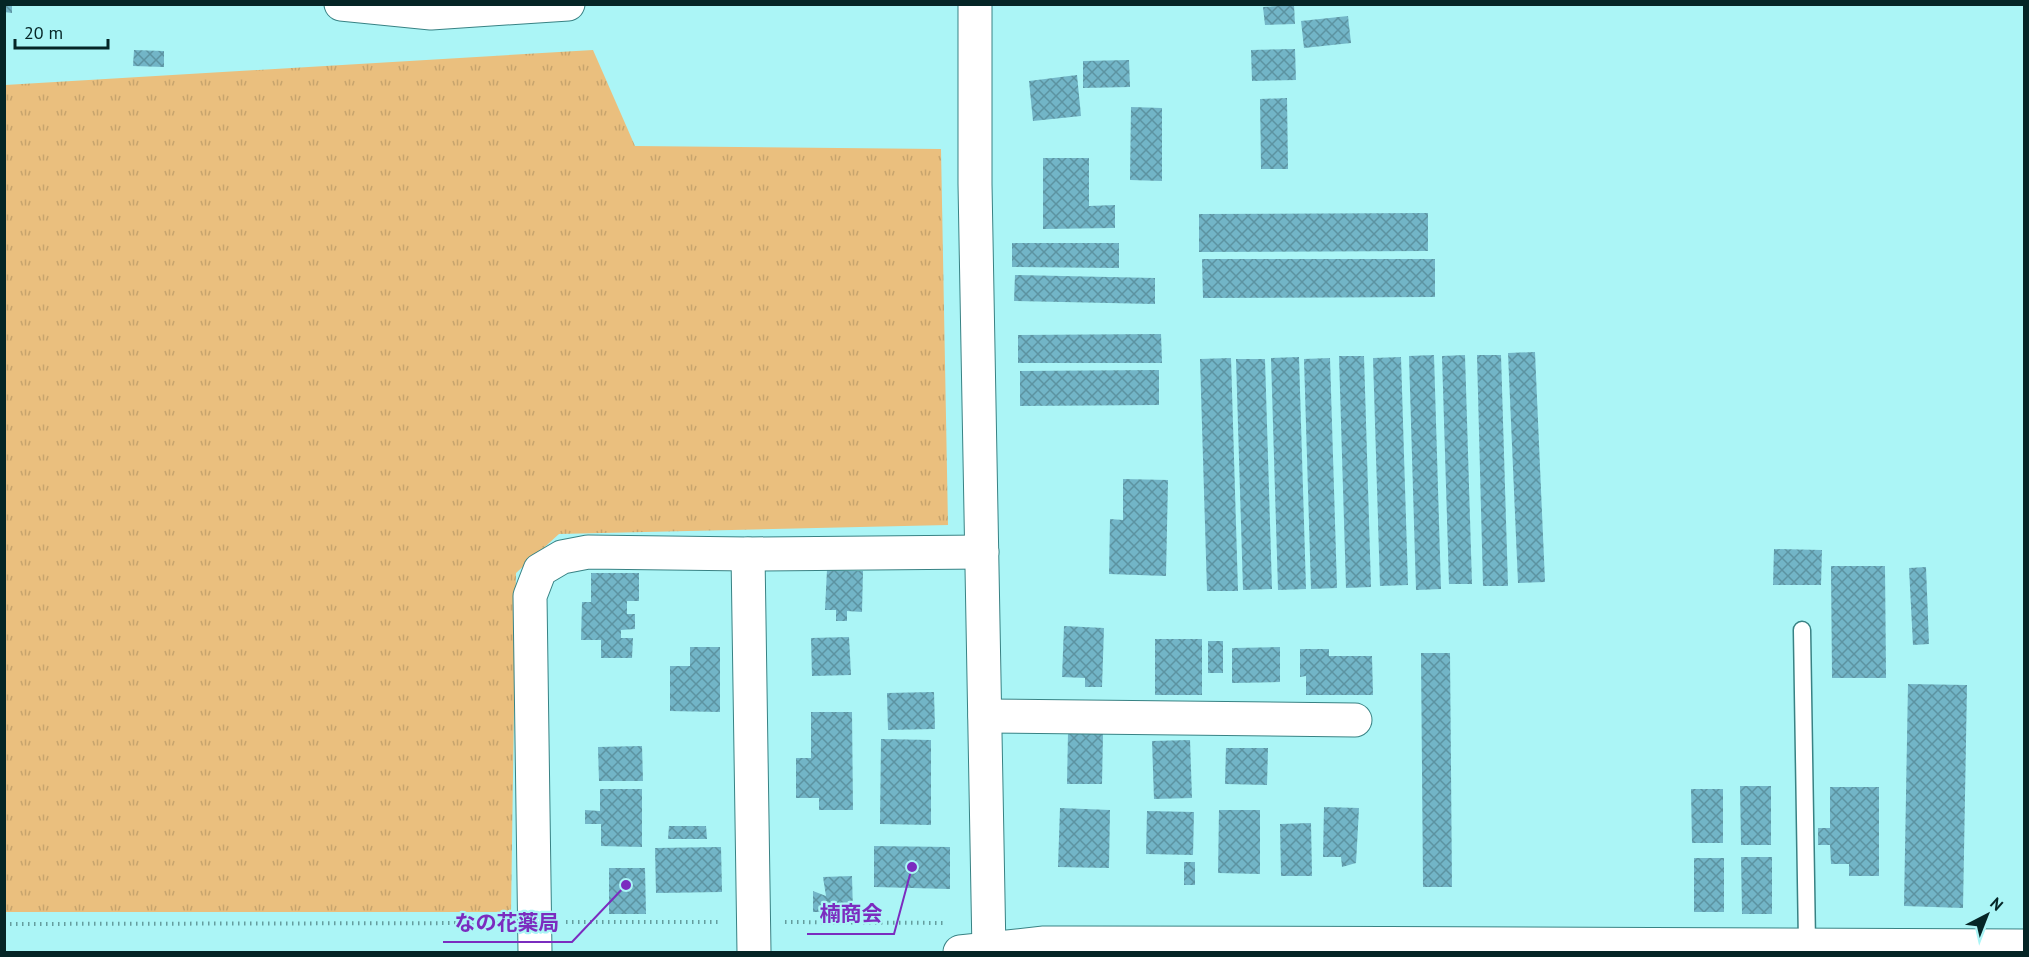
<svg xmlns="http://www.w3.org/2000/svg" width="2029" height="957" viewBox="0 0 2029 957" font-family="'PT Sans','Noto Sans JP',sans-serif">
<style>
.grass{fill:url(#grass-tufts)}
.building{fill:url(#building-cross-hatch)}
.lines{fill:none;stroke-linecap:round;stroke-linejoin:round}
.lane-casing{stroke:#388284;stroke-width:19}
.street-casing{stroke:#388284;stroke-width:35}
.secondary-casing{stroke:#388284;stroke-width:35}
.path{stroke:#659d9e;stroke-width:4;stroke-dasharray:1.5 4.5;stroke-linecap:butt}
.lane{stroke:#fff;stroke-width:16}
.street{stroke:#fff;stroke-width:33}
.secondary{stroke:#fff;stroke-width:33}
.leader{fill:none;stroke:#7b2cbf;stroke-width:2}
.callout-dot{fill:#7b2cbf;stroke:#abf5f6;stroke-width:2}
.callout-label{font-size:21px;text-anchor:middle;font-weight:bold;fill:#7b2cbf;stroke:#abf5f6;stroke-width:4.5;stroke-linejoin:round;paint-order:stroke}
</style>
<defs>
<pattern id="grass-tufts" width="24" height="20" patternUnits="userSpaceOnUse" patternTransform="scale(1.5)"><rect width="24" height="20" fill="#eabf7e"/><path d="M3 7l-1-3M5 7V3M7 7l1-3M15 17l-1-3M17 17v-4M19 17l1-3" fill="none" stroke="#c7a46d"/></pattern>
<pattern id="building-cross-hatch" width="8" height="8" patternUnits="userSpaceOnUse" patternTransform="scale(1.5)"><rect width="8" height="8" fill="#72b5c7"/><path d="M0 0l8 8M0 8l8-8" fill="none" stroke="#5c93a1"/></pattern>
</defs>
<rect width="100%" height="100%" fill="#abf5f6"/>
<path class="grass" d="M593 50 635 146 941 149 948 525 559 534 516 573 511 912H5V85Z"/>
<g class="building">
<path d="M4 4H12V13L4 12Z"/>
<path d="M1294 5 1295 24 1265 25 1263 7Z"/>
<path d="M1348 16 1351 43 1304 48 1301 21Z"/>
<path d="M1295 49 1296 80 1252 81 1251 50Z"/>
<path d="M134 50 164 51V67L133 66Z"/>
<path d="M1129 60 1130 87 1083 88V61Z"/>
<path d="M1077 75 1081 116 1033 121 1029 81Z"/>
<path d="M1287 98 1288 169H1261L1260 99Z"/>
<path d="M1131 107 1162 108V181L1130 180Z"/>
<path d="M1043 158H1089V206L1115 205V228L1043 229Z"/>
<path d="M1428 213V251L1199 252V214Z"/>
<path d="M1012 243H1119V268L1012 267Z"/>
<path d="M1202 259H1435V297L1203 298Z"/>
<path d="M1015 275 1155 278V304L1014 301Z"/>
<path d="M1161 334 1162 363H1018V335Z"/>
<path d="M1535 352 1545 582 1518 583 1508 353Z"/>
<path d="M1434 355 1441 589 1416 590 1409 356Z"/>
<path d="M1465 355 1472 584H1449L1442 356Z"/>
<path d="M1477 355H1501L1508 586H1483Z"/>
<path d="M1339 356H1364L1371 587 1346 588Z"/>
<path d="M1299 357 1306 589 1278 590 1271 358Z"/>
<path d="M1401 357 1408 585 1380 586 1373 358Z"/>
<path d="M1231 358 1238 591H1207L1200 359Z"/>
<path d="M1330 358 1337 588 1311 589 1304 359Z"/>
<path d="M1236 359H1265L1272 589 1243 590Z"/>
<path d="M1159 370V405L1020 406V371Z"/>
<path d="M1123 479 1168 480 1166 576 1109 574 1110 519 1123 520Z"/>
<path d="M1774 549 1822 550 1821 585H1773Z"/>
<path d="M1831 566H1885L1886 678H1832Z"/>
<path d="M1926 567 1929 644 1913 645 1909 568Z"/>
<path d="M827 570 863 571 862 612 847 611V621H836V610H825Z"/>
<path d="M591 573H639V601H627V614H635V629L621 630V638H633L632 658H601V640H581L582 602H591Z"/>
<path d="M1064 626 1104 628 1102 687H1085V678L1062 677Z"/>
<path d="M849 637 851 675 812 676 811 638Z"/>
<rect x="1155" y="639" width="47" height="56"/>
<rect x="1208" y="641" width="15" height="32"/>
<path d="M690 647H720V712L670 711V666H690Z"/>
<path d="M1280 647V682L1232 683V648Z"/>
<path d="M1300 649H1329V656H1372L1373 695H1306V676L1300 677Z"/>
<path d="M1421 653H1450L1452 887H1423Z"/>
<path d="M1908 684 1967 685 1963 908 1904 906Z"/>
<path d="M934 692 935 729 888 730 887 693Z"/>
<path d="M811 712H852L853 810H819V798H796V758H811Z"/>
<path d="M1068 733 1103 734 1102 784H1067Z"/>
<path d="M881 739 931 740V825L880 824Z"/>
<path d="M1190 740 1192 798 1154 799 1152 741Z"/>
<path d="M642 746 643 781H599L598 747Z"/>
<path d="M1226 748H1268L1267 785 1225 784Z"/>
<path d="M1740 786H1771V845H1741Z"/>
<path d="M1830 787H1879V876H1849V864H1831L1830 845H1818V828H1830Z"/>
<path d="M600 789H642V847L601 846V824H585V810L600 811Z"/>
<path d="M1691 789H1723V843H1692Z"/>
<path d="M1324 807 1359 808 1356 863 1342 867 1341 857H1323Z"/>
<path d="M1060 808 1110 810 1109 868 1058 867Z"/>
<path d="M1219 810H1260V874L1218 873Z"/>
<path d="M1147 811 1194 812 1193 855 1146 854Z"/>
<path d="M1311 823 1312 876H1281L1280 824Z"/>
<path d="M669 826H706L707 839H668Z"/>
<path d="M874 846 950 847V889L874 887Z"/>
<path d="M721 847 722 892 656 893 655 848Z"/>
<path d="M1741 857H1772V914H1742Z"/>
<rect x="1694" y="858" width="30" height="54"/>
<rect x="1184" y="862" width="11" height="23"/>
<path d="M609 868H645L646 914H609Z"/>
<path d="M852 876 853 912H813V891L826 896 823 877Z"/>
</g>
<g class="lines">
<g class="lane-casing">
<path id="lane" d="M1802 630 1807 943"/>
</g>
<g class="street-casing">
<g id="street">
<path d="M341 4 431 13 568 4"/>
<path d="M748 554 754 952"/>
<path d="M985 716 1355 720"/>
</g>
</g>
<g class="secondary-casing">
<g id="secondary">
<path d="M975 4V184L989 952"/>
<path d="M535 952 530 596 540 570 562 557 588 552 748 554 982 552"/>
<path d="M960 952 1044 943H1067C1386 944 1705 943 2024 946"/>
</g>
</g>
<g class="path">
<path d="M566 922H721"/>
<path d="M785 922 946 923"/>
<path d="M4 924 502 923"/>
</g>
<use href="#lane" class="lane"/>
<use href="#street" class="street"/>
<use href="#secondary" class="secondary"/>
</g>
<path class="leader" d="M912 867L894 934H807M626 885L572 942H443"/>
<g class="callout-dot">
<circle cx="912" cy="867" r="6"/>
<circle cx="626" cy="885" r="6"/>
</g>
<g class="callout-label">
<text x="851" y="921">楠商会</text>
<text x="507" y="930">なの花薬局</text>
</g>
<rect width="2029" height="957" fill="none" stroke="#052526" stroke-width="12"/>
<g transform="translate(1987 915) rotate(42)" stroke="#abf5f6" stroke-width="4.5" paint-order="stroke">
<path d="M0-4.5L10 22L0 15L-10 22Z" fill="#052526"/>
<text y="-9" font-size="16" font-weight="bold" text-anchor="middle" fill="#052526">N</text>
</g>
<path d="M15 39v9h93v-9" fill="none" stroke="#052526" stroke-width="3"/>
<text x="24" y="39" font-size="18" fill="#052526" stroke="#abf5f6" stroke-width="4.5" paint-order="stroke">20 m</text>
</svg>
